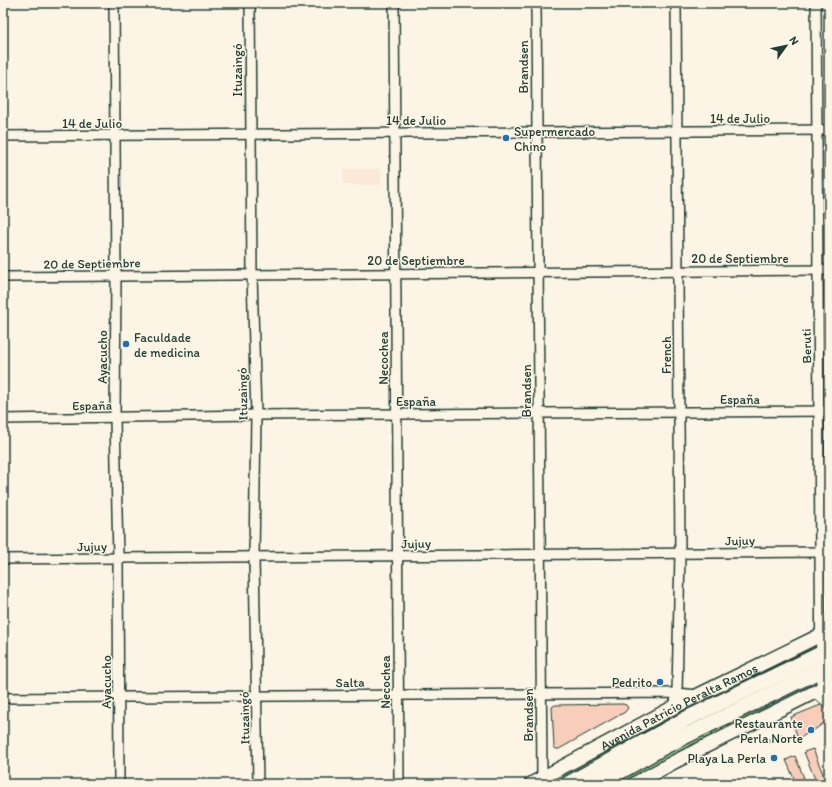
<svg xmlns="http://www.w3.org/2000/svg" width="832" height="787" viewBox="0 0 832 787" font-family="Itim,sans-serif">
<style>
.built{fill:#fbe9d8}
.green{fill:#afe3a5;stroke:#67906c}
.water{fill:#92d1f3;stroke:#6496a7}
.building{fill:#f8cdb9;stroke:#1f3d34}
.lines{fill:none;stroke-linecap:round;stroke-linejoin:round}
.street-casing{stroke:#1f3d34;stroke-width:12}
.secondary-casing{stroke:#1f3d34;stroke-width:16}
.primary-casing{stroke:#1f3d34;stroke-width:18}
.street{stroke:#fcf5e5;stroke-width:9}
.secondary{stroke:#fcf5e5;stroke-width:13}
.primary{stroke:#fcf5e5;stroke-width:15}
.poi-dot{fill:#1f6fb2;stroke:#fcf5e5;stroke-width:1.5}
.labels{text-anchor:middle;stroke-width:3;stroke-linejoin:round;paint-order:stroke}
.street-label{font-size:13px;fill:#1f3d34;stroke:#fcf5e5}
.poi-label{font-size:13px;fill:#1f3d34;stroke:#fcf5e5;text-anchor:end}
</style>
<rect width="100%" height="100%" fill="#fcf5e5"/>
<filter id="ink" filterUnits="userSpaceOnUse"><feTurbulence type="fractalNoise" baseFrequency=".025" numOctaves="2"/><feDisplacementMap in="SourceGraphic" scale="8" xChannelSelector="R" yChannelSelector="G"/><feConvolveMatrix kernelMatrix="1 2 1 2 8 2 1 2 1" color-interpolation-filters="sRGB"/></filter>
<g filter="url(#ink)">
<rect class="built" x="343" y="169" width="38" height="16"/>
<g class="green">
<path d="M809 648 810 651 684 715 558 784H541L678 709Z"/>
<path d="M811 683 777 700 767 710 663 762 624 784H609L669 750Z"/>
</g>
<path class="water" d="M782 734 784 739 765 744 764 741Z"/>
<g class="building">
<path d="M623 704 626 705 628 708 625 712 559 749H556L554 747 552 707 555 705Z"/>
<path d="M823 704 829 708V719L817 728 798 739 791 717Z"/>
<path d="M829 742V758L823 744Z"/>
<path d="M813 749 827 784H817L804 752Z"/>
<path d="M795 756 804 778 795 781 786 760Z"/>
</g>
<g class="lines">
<g class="street-casing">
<g id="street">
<path d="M114 3 116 276 115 418 118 558 119 784"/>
<path d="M250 3 252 274 256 415 254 557 258 784"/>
<path d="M394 3 399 784"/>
<path d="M536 3 542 778"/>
<path d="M816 3 821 689"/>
<path d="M3 136 829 130"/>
<path d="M3 277 829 270"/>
<path d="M3 419 256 415 829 411"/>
<path d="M3 559 829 552"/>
<path d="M815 692 829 704"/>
<path d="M3 698 677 693 697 695"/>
<path d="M674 707 677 693 680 553 676 3"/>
</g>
</g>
<g class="secondary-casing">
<g id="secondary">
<path id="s1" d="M531 784 674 707 829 631"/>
<path d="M634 784 674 762 829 685"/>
</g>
</g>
<g class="primary-casing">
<g id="primary">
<path d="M568 784 686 719 829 650"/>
<path d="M598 784 665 746 829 666"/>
</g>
</g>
<use href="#street" class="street"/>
<use href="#secondary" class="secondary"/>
<use href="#primary" class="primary"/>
</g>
</g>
<g class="poi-dot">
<circle cx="506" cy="138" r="4"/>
<circle cx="126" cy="344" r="4"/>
<circle cx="660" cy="682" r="4"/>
<circle cx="811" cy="730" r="4"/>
<circle cx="774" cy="758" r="4"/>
</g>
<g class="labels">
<g class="street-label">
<text transform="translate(523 67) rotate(-90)" y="5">Brandsen</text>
<text transform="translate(237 70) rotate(-90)" y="5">Ituzaingó</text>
<text x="740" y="123">14 de Julio</text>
<text x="416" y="125">14 de Julio</text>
<text x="92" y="128">14 de Julio</text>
<text x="740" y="263">20 de Septiembre</text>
<text x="416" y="265">20 de Septiembre</text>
<text transform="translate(92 263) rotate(-1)" y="5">20 de Septiembre</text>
<text transform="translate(806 346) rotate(-91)" y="5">Beruti</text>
<text transform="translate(666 355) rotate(-90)" y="5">French</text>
<text transform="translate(102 357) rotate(-90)" y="5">Ayacucho</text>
<text transform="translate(383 358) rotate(-90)" y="5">Necochea</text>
<text transform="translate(526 391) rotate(-90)" y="5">Brandsen</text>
<text transform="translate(242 394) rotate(-91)" y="5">Ituzaingó</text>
<text x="740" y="404">España</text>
<text x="416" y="406">España</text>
<text transform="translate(92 405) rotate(-1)" y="5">España</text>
<text transform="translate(740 540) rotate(-1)" y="5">Jujuy</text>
<text transform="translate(416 543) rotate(-1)" y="5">Jujuy</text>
<text transform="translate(92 546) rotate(-1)" y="5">Jujuy</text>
<text transform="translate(106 682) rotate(-90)" y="5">Ayacucho</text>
<text transform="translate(350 682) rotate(-1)" y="5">Salta</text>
<text transform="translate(385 682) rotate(-90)" y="5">Necochea</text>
<text dy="5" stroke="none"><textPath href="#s1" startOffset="167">Avenida Patricio Peralta Ramos</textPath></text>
<text transform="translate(528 715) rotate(-90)" y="5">Brandsen</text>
<text transform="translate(244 718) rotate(-91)" y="5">Ituzaingó</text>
</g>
<g class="poi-label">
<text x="514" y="136" text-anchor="start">Supermercado<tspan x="514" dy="15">Chino</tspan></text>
<text x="134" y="342" text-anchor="start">Faculdade<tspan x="134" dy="15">de medicina</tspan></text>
<text x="652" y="687">Pedrito</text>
<text x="803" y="728">Restaurante<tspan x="803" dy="15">Perla Norte</tspan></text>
<text x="766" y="763">Playa La Perla</text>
</g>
</g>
<rect width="832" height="787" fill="none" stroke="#fcf5e5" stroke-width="16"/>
<rect x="8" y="8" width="816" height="771" fill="none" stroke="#1f3d34" stroke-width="1.5" filter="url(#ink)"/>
<g transform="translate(786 46) rotate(57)" stroke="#fcf5e5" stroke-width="3" paint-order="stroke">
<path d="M0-3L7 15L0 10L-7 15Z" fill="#1f3d34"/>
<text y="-6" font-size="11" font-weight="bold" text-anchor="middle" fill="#1f3d34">N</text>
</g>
</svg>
